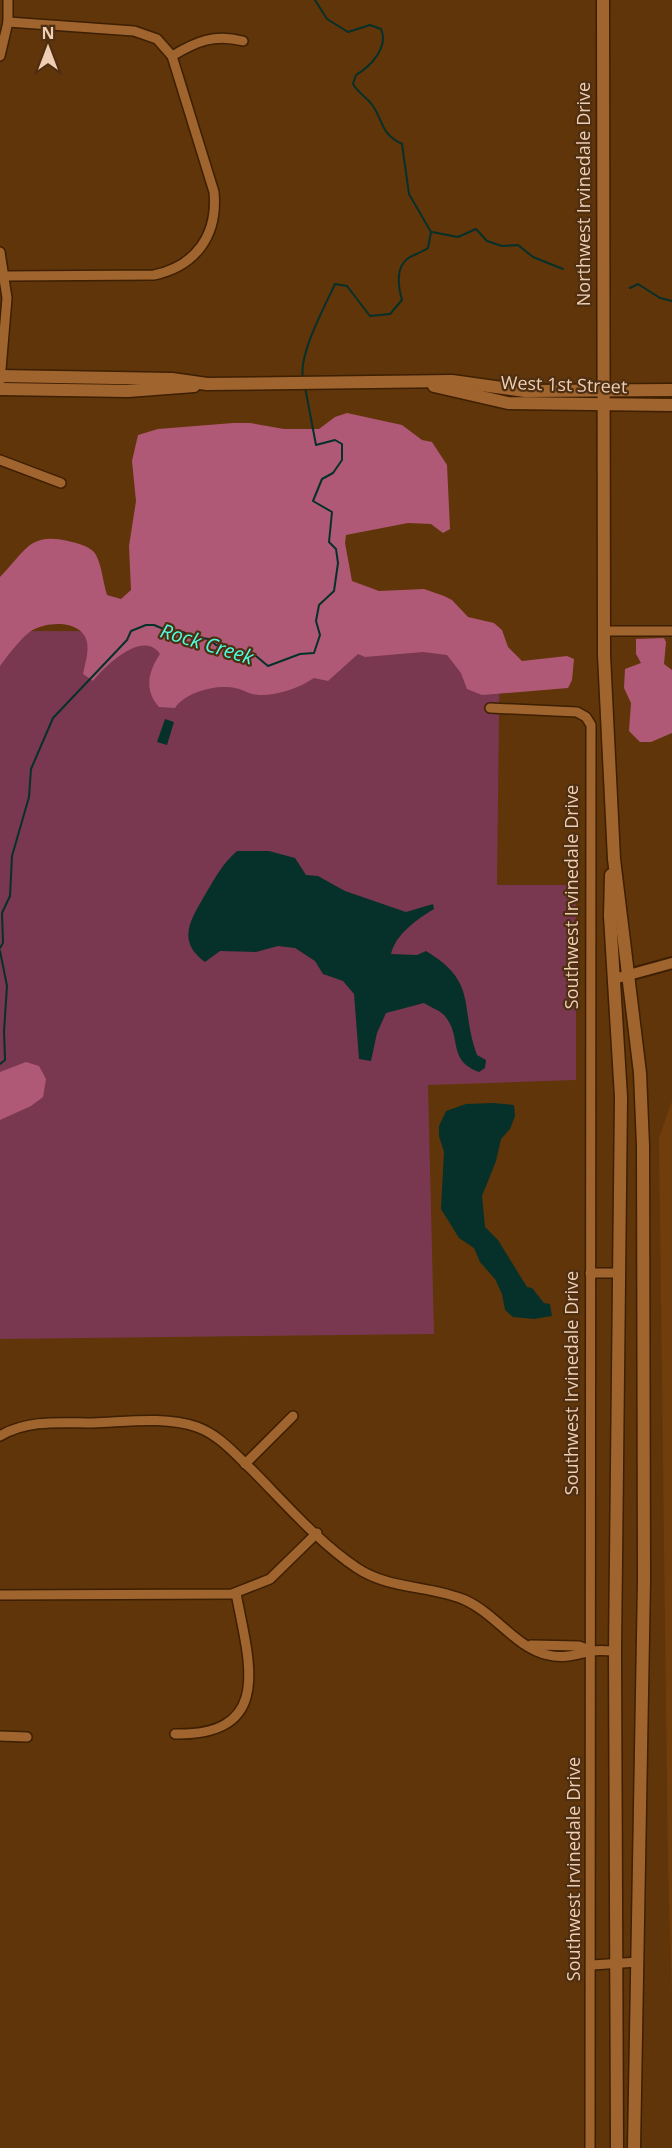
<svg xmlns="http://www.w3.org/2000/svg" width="672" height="2148" viewBox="0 0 672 2148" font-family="'Open Sans',sans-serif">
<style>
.built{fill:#6f3e0c}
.green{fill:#79384f}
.forest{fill:#af5976}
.water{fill:#06302a}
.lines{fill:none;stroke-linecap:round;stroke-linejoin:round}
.stream{stroke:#06302a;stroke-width:2}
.minor-casing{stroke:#3d1f02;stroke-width:12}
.tertiary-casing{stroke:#3d1f02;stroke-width:14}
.secondary-casing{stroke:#3d1f02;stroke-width:15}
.minor{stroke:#a0642f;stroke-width:9}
.tertiary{stroke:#a0642f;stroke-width:10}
.secondary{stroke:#a0642f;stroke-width:12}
.labels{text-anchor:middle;stroke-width:4.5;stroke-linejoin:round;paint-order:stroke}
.street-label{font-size:18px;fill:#efceb4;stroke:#4e2f12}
.water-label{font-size:20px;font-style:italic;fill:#4cfee2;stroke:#4e2f12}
</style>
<rect width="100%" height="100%" fill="#603509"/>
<path class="built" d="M672 1101V1998L668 1866 659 1138Z"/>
<path class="green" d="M0 631 500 632 497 885H576V1080L428 1085 434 1334 0 1339Z"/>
<g class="forest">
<path d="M347 413 402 425 422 440 432 442 447 465 450 529 443 533 431 524 408 523 346 535 345 543 352 581 379 591 424 589 444 596 452 600 468 617 494 623 502 630 508 647 522 661 567 656 574 659 572 680 568 688 482 695 467 689 461 673 447 655 423 652 365 657 358 654 328 681 314 678C299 688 279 695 261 695 249 695 245 690 235 688 217 684 185 692 175 708L159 707C144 690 148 672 160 654 143 629 105 666 93 681L83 674C85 664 89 652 87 642 82 619 46 621 31 631 20 639 8 655 0 666V577C27 550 29 531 72 542 80 544 92 547 96 555 102 566 103 583 107 595L121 599 131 590 129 546 136 501 132 461 138 435 158 429 233 423H250L284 429H319L335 417Z"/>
<path d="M664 638 666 642 664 664 672 670V733L651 742H640L629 731 631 703 624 688 625 669 641 663 636 654V639Z"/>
<path d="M26 1062 39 1066 46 1079 43 1097 31 1106 0 1120V1072Z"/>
</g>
<g class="water">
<path d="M165 719 174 722 167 745 157 742Z"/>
<path d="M237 851H269L295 858 306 875 318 876 345 891 406 912 433 904 434 909C416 920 396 934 391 954L417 955 426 951C479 983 459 1006 477 1055L486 1060 485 1068 479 1072C446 1060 463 1036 444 1015 439 1010 430 1007 424 1003L386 1013 377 1033 371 1061 359 1059 354 994 343 981 323 974 315 961 295 948 278 946 256 952 220 951 205 962C175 940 192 918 206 893 215 878 223 863 237 851Z"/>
<path d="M493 1103 514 1105 515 1116 510 1129 501 1139 496 1161 482 1196 485 1227 498 1240 527 1287 532 1288 544 1303 550 1304 552 1316 534 1319 513 1317 505 1310 502 1294 495 1279 480 1262 474 1248 459 1238 441 1209 444 1152 439 1136V1126L446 1111 466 1104Z"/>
</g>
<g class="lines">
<g class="stream">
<path d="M432 232 458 237 476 229 487 241 502 246 518 245 533 257 563 269"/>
<path d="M630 288 638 284 660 298 672 301"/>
<path d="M303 378C298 355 325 306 335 284L347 286 370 316 390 314 402 300C398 286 395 266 410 257 416 254 422 252 428 248L431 232 409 194 402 144C381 134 384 123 373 106 369 99 359 94 353 84L356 75C371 66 389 47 381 29L370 25 348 32 327 19 315 0"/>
<path d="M0 948 3 943 2 913 10 896 12 856 29 797 31 769 53 718 127 640 131 631 146 625H154L173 633 183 632 193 637 209 639 216 645 256 656 268 666 300 654 314 653 320 635 316 621 319 605 334 591 338 563 336 549 329 542 332 512 313 501 322 479 333 473 342 460V444L335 440 316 445 305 387"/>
<path d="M0 951 7 986 4 1031 5 1060 0 1064"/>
</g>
<g class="minor-casing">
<g id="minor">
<path d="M0 56 8 22V0"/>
<path d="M172 56C197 41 214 34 243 41"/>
<path d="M0 252 7 298 0 381"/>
<path d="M6 276 154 275C196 266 218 235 214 192L172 56 157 39 134 31 8 22"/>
<path d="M0 460 61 483"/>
<path d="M603 631H672"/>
<path d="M490 708 577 712 586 717 591 725 590 2148"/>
<path d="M590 1273H618"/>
<path d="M0 1436C28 1419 62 1423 93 1423 126 1422 165 1416 197 1427 219 1435 234 1453 251 1469 283 1501 319 1543 357 1568 390 1590 430 1585 465 1600 496 1614 515 1647 548 1655 565 1659 576 1654 592 1651 599 1650 608 1651 615 1651"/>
<path d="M245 1464 293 1416"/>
<path d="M0 1595 232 1594 270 1579 317 1533"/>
<path d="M531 1645 579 1646 592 1651"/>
<path d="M175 1734C276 1736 248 1659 236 1593"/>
<path d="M0 1736 27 1737"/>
<path d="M592 1965 638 1962"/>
</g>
</g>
<g class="tertiary-casing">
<path id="tertiary" d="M614 979 672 963"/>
</g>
<g class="secondary-casing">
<g id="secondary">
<path d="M603 0 604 655 614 859 640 1073 643 1146 644 1580 634 2148"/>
<path d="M0 376 172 379 207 384 452 381 525 391 672 390"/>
<path d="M434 386 508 403 672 405"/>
<path d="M0 389 128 391 194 386"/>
<path d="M611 875 610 916 621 1097 615 1651 617 2148"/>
</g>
</g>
<use href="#minor" class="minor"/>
<use href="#tertiary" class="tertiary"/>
<use href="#secondary" class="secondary"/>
</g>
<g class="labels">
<g class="street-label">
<text transform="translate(584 194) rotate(-90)" y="6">Northwest Irvinedale Drive</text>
<text transform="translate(564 385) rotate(2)" y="6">West 1st Street</text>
<text transform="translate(572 897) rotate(-90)" y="6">Southwest Irvinedale Drive</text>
<text transform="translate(572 1383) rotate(-90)" y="6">Southwest Irvinedale Drive</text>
<text transform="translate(574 1869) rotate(-90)" y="6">Southwest Irvinedale Drive</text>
</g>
<g class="water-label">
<text transform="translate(207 644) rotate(17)" y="7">Rock Creek</text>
</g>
</g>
<g transform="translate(48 48)" stroke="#4e2f12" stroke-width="4.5" paint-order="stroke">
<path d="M0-4.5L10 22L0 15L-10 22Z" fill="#efceb4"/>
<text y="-9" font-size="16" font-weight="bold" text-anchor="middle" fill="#efceb4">N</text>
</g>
</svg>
